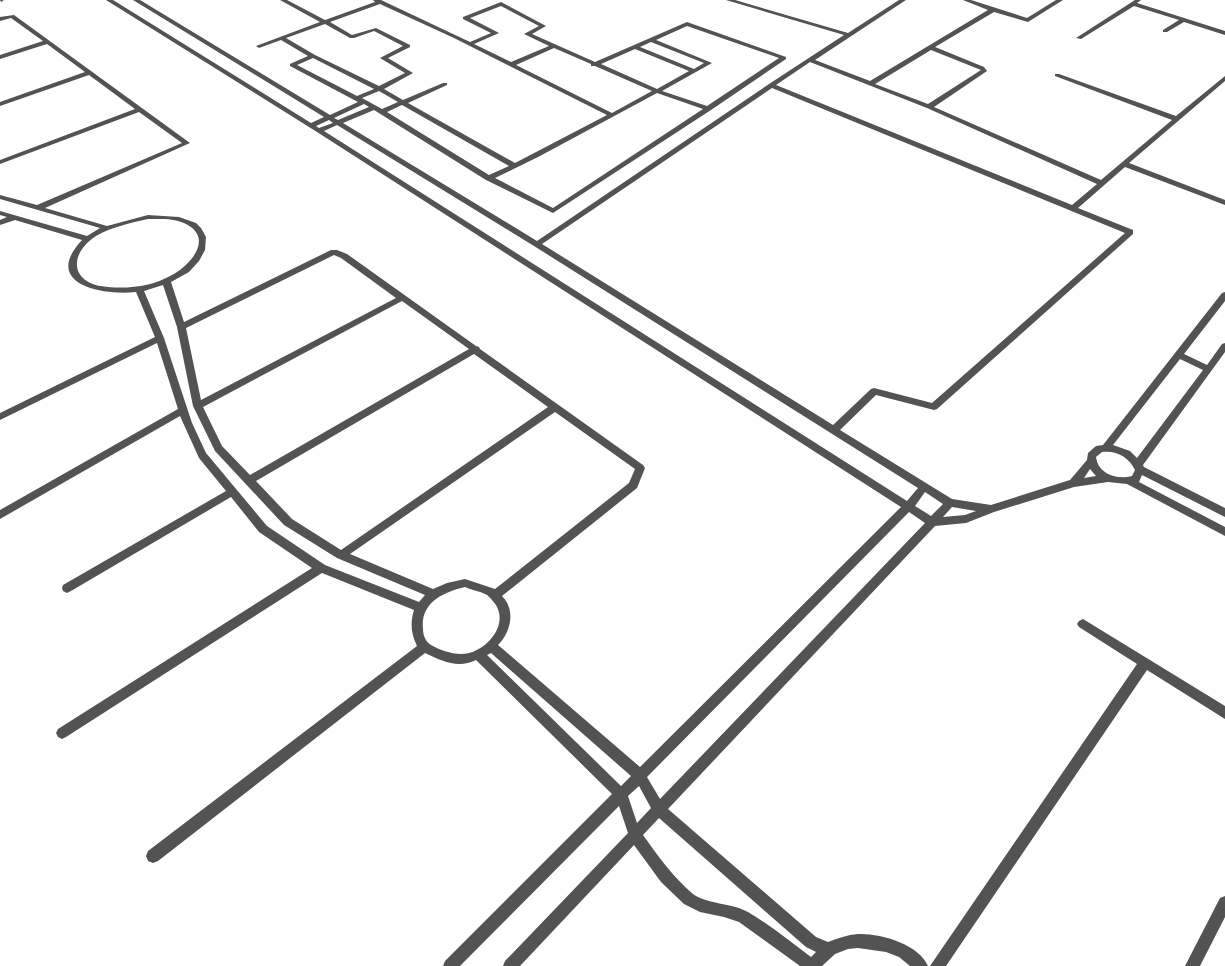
<svg xmlns="http://www.w3.org/2000/svg" width="1225" height="966" viewBox="0 0 1225 966" font-family="Commissioner,sans-serif">
<style>
.lines{fill:none;stroke-linecap:round;stroke-linejoin:round}
.minor{fill:#535353;fill-rule:evenodd}
</style>
<rect width="100%" height="100%" fill="#fff"/>
<g class="lines">
<g class="minor">
<path d="M0 0H4L1 2Z"/>
<path d="M106 0H113L311 123 324 117 133 0H140L330 115 358 102 290 66V64L308 56 281 40 259 48 256 46 320 22 280 0H287L325 20 375 2 373 0H381L470 42 491 33 463 19V17L501 2 546 26 532 34 595 62 687 22 786 57V59L711 110 553 213 486 180 374 110 343 123 537 241 769 84 844 35 726 0H735L848 33 899 0H906L815 60 870 81 988 10 963 0H971L1027 18 1056 0H1063L1028 22 994 12 935 47 984 67 987 71 934 107 1101 180 1172 120 1055 76V74H1059L1176 116 1225 76V81L1129 163 1225 200V205L1125 167 1078 208 1133 230V234L937 409 934 410 876 395 840 430 952 499 991 505 1070 480 1087 460 1088 453 1096 446 1103 445 1222 293 1225 292V301L1184 354 1207 365 1222 344 1225 343V352L1143 465 1144 467 1225 508V517L1142 475 1139 482 1225 527V536L1127 484 1108 482 1074 487 994 512 966 523 935 526 668 809 816 937 828 942C838 938 847 935 858 934 880 933 919 944 928 966H910L899 957 886 952 858 948 848 949 835 954 822 966H800L739 922 724 917 700 912 684 904 661 882 634 845 520 966H503L505 961 628 833 619 806 460 966H443L445 961 612 794 476 660C458 669 442 661 425 653L158 861 153 863 148 861 146 856 148 851 417 646C411 634 410 623 414 610L322 573 66 737 62 739 58 737 56 733 58 729 312 568 259 532 231 497 71 591 67 593 63 591 62 588 63 585 226 491 199 458 180 416 0 519V510L178 409 157 343 0 420V413L155 337 136 292C102 296 41 284 82 240L15 220 0 225V220L7 217 0 215V211L87 236 100 228 0 199V195L37 205 182 143 139 112 0 164V160L135 109 89 75 0 106V102L85 72 47 44 0 59V55L43 41 11 18 0 21V17L14 15 190 143 45 208 107 226 148 215 179 217 196 223 201 228 206 237 205 250 199 261 189 272 171 282 184 322 331 250H337L347 254 476 346 479 347 480 349 643 465 645 468 637 488 502 596C516 610 511 632 498 645L640 767 901 507 317 132ZM380 4 454 38 607 115 515 163 408 103 447 85V83H443L403 100 384 89 413 73 388 58 410 47V45L376 28 352 35 330 22ZM501 6 539 26 524 34 549 46 511 62 474 44 499 33 470 18ZM325 24 350 38H354L374 31 403 46 380 58 405 73 379 86 315 55 286 38ZM687 26 779 58 707 106 662 91 712 63 656 40ZM651 42 704 63 694 69 640 47ZM554 48 591 64V66H595L652 91 612 113 516 65ZM635 49 689 71 657 89 601 64ZM931 50 981 70 928 104 875 84ZM313 58 374 89 357 96 297 65ZM810 62 927 108 1097 184 1072 205 776 85ZM772 88 1125 233 932 403 874 388 871 389 833 425 542 244ZM379 91 398 102 382 109 362 98ZM657 93 703 109 553 208 495 178 540 156ZM364 104 369 107 338 120 334 118ZM402 105 509 166 489 175 387 112ZM329 120 333 123 319 128 316 126ZM337 125 534 246 918 488 907 501 324 131ZM148 219C160 219 173 218 184 223 215 237 191 265 172 275 153 286 130 289 108 287 71 285 67 255 96 236 112 227 130 223 148 219ZM334 255 341 258 396 298 201 400 186 328ZM163 285 177 327 193 406 215 451 284 525 337 558 425 595 419 602 325 565 267 526 206 453 192 423 164 338 144 291ZM402 301 469 349 250 475 222 446 203 407ZM474 354 548 407 341 550 292 519 256 481ZM1180 359 1203 370 1137 458 1130 451 1113 445ZM555 412 635 469 629 483 495 589 465 579 447 583 433 589 350 554ZM1102 452C1116 450 1129 457 1135 470L1132 476C1117 480 1098 474 1096 457ZM1090 469 1096 476 1084 478ZM925 492 943 504 931 516 915 506ZM952 507 976 511 965 515 943 517ZM909 512 925 523 660 799 647 777ZM465 587C471 590 479 591 485 594 488 595 490 598 492 600 511 620 491 647 469 653 456 656 442 651 431 645 426 642 423 636 423 629 420 603 443 592 465 587ZM491 653 631 776 621 786 487 655ZM639 786 651 808 637 823 628 796ZM659 818 806 947 816 952 811 957C791 942 770 925 748 912 732 903 706 904 693 894 673 877 658 856 643 835Z"/>
<path d="M1135 0H1141L1137 3 1225 31V35L1184 22 1167 32H1163V30L1179 20 1134 6 1081 39 1076 38Z"/>
<path d="M1083 619 1225 706V719L1147 670 946 966H930L1137 664 1079 627 1077 624 1079 621Z"/>
<path d="M1225 896V917L1200 966H1185L1220 898Z"/>
</g>
</g>
</svg>
